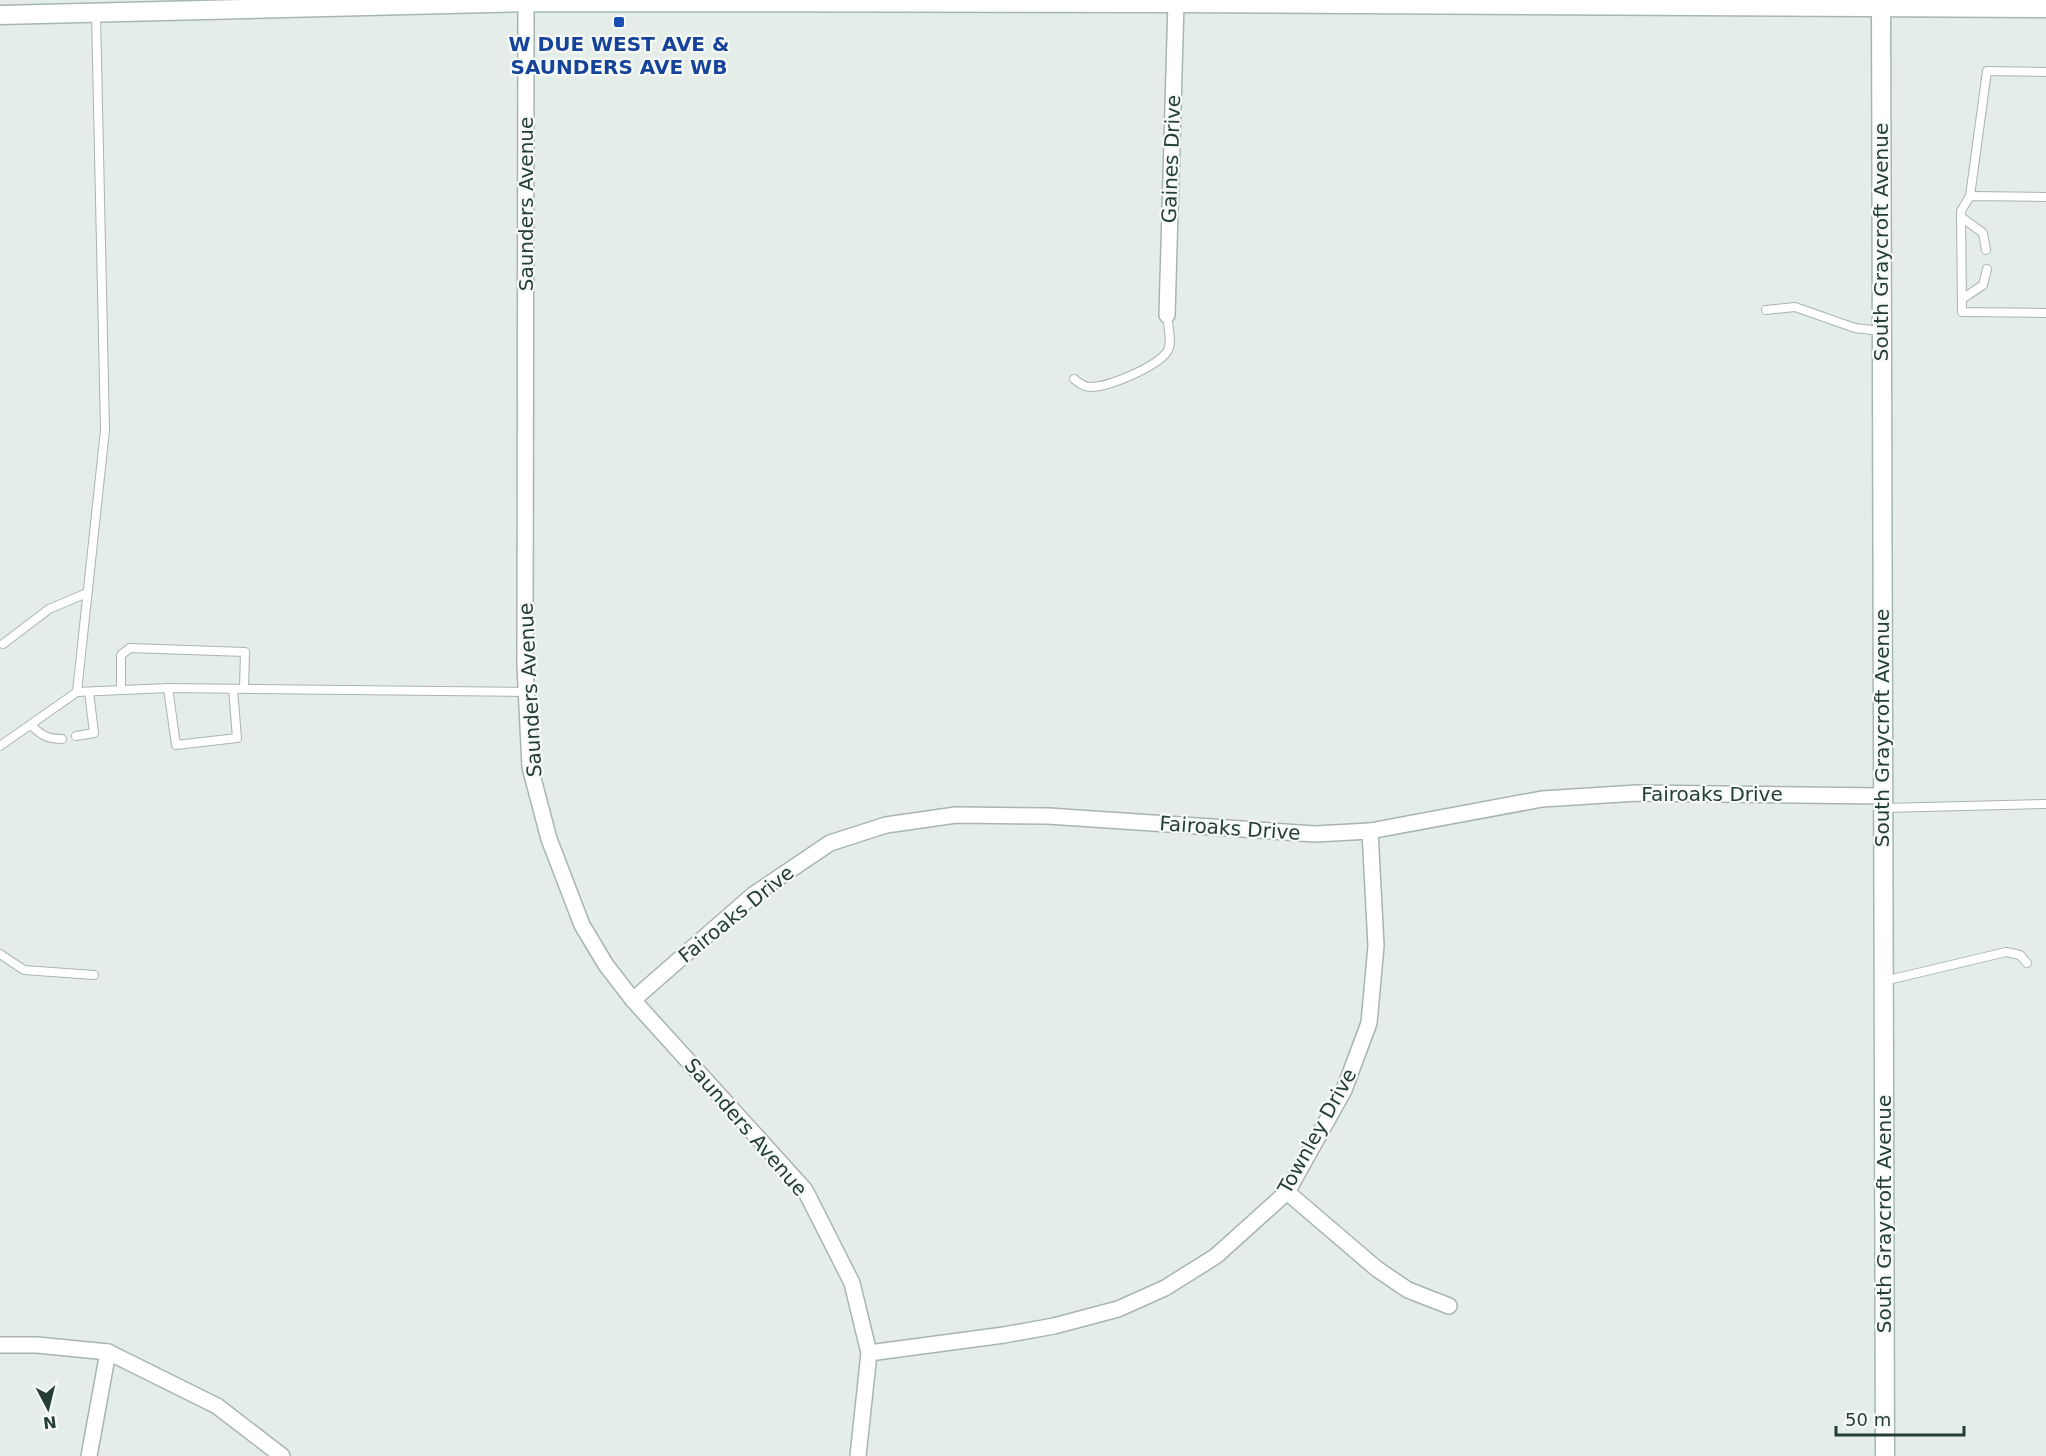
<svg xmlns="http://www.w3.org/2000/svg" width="2046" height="1456" viewBox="0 0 2046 1456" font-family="'DejaVu Sans',sans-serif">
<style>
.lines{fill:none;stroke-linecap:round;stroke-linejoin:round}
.service-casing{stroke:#a8b5af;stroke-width:10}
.minor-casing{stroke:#a8b5af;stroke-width:18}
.secondary-casing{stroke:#a4b8af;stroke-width:21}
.service{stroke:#fff;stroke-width:8}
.minor{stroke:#fff;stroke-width:15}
.secondary{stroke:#fff;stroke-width:18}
.transit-dot{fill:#1a4fb4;stroke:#f6faf7;stroke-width:2}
.labels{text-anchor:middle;stroke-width:4.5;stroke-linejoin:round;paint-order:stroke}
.transit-label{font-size:20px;font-weight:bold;fill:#164399;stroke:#f6faf7}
.street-label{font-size:20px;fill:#253e35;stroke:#f6faf7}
</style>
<rect width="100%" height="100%" fill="#e5ede9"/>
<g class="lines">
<g class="service-casing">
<g id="service">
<path d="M1970 196 1987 71 2046 72"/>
<path d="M2046 197 1970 196 1961 211 1962 312 2046 313"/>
<path d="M1961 217 1983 233 1986 250"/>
<path d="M1962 299 1983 285 1987 269"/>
<path d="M1766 310 1795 307 1855 328 1881 331"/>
<path d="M1074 379C1079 383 1084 387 1090 387 1109 387 1156 367 1167 352 1173 344 1168 326 1167 315"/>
<path d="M3 644 49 609 87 593"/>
<path d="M168 688 176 745 237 738 233 689"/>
<path d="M121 689V655L130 648 245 652 244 688"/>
<path d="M77 692 168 688 526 692"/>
<path d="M31 725C41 735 47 739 62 739"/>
<path d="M76 736 94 733 89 692"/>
<path d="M0 746 77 692 105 430 96 13"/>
<path d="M1884 808 2046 804"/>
<path d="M0 954 24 970 94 975"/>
<path d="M1884 981 2006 952 2020 955 2027 963"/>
</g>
</g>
<g class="minor-casing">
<g id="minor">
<path d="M526 0 525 665 530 767 549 839 582 925 606 965 633 1000 805 1190 852 1283 869 1353 858 1456"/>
<path d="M1167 315 1176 3"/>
<path d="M633 1000 753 895 830 843 886 825 956 815 1048 816 1315 834 1370 831 1542 799 1637 793 1882 796"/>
<path d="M1287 1192 1377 1269 1408 1290 1449 1306"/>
<path d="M0 1345H37L108 1352 217 1406 282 1456"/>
<path d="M869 1353 1004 1335 1054 1326 1118 1309 1165 1288 1216 1256 1287 1192 1344 1090 1369 1023 1376 946 1370 831"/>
<path d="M89 1456 108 1352"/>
</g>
</g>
<g class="secondary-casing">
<g id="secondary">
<path d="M1881 0 1885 1456"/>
<path d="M0 15 526 2 1176 3 2046 8"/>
</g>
</g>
<use href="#service" class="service"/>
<use href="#minor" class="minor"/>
<use href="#secondary" class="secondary"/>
</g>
<rect class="transit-dot" x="613" y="16" width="12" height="12" rx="3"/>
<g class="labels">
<g class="transit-label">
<text x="619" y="51">W DUE WEST AVE &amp;<tspan x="619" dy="23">SAUNDERS AVE WB</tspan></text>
</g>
<g class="street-label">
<text transform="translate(1171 159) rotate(-88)" y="7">Gaines Drive</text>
<text transform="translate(526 204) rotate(-90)" y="7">Saunders Avenue</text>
<text transform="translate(1881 242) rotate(-90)" y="7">South Graycroft Avenue</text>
<text transform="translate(530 690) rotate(-93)" y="7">Saunders Avenue</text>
<text transform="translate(1882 728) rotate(-90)" y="7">South Graycroft Avenue</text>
<text x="1712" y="801">Fairoaks Drive</text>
<text transform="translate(1230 828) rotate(4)" y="7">Fairoaks Drive</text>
<text transform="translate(736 914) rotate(-39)" y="7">Fairoaks Drive</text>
<text transform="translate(746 1127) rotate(49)" y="7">Saunders Avenue</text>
<text transform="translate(1317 1131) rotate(-61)" y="7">Townley Drive</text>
<text transform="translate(1884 1214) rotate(-90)" y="7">South Graycroft Avenue</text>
</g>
</g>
<g transform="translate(48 1408) rotate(173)" stroke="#f6faf7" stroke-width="4.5" paint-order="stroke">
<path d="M0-4.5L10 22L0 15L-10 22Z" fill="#253e35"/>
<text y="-9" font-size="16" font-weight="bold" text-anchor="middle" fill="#253e35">N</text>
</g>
<path d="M1836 1426v9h128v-9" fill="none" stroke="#253e35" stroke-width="3"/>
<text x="1845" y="1426" font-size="18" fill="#253e35" stroke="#f6faf7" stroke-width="4.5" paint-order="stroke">50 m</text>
</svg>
